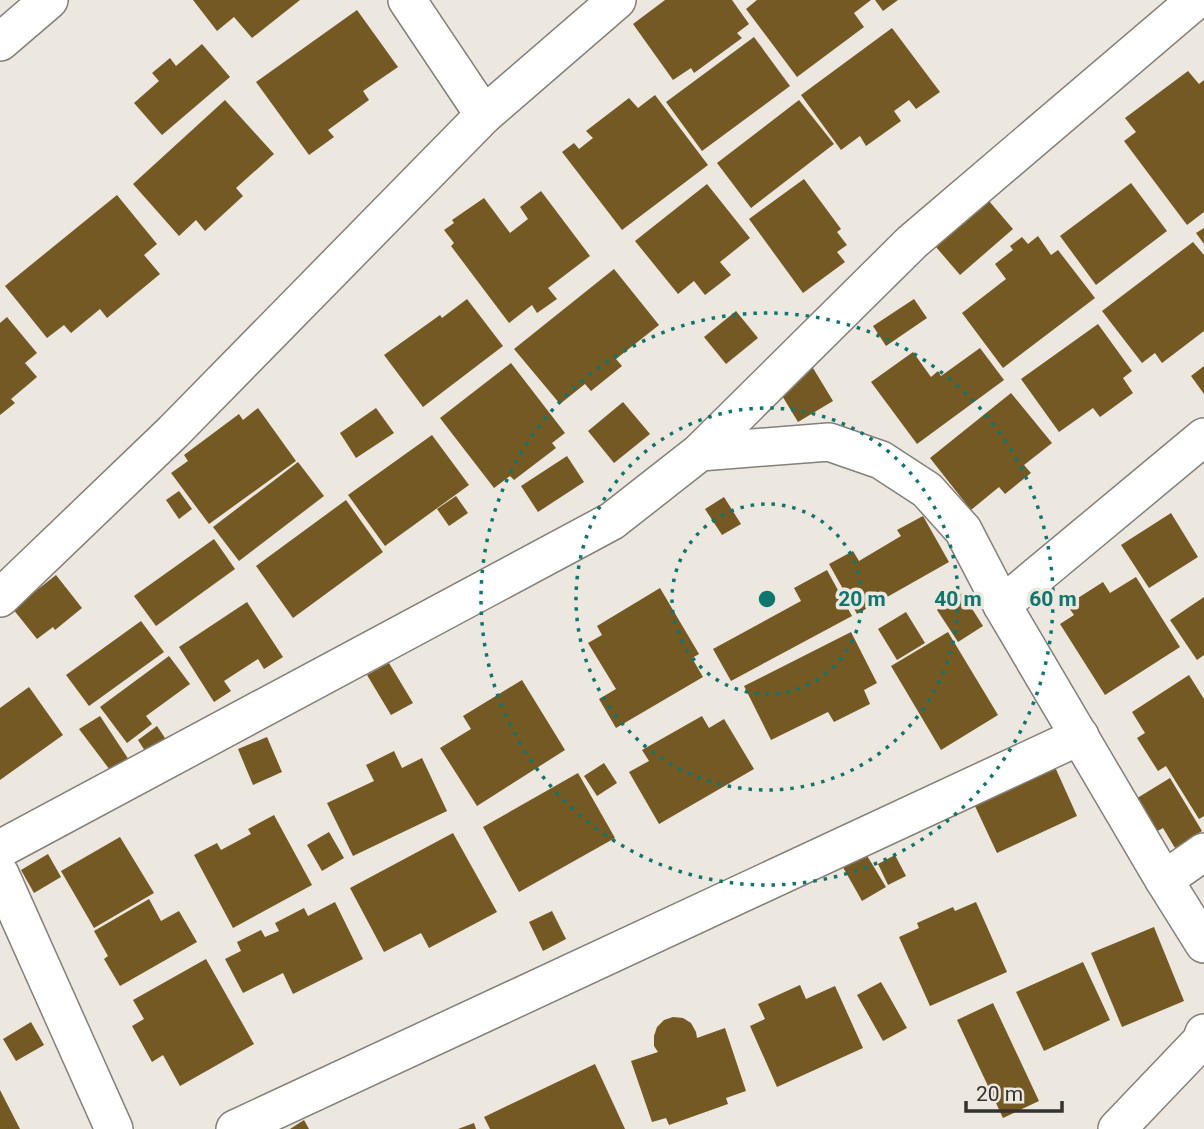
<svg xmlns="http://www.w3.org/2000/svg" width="1204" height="1129" viewBox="0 0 1204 1129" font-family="Roboto,sans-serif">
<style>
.building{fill:#755923}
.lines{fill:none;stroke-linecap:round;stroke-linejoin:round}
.street-casing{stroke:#848079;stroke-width:40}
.street{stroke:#fff;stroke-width:37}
.ring{fill:none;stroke:#0f766e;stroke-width:3.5;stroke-dasharray:3.5 7}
.centre{fill:#0f766e;stroke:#ece7df;stroke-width:3.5}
.ring-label{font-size:21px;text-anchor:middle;font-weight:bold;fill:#0f766e;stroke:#ece7df;stroke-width:7;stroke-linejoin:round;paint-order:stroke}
</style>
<rect width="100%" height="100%" fill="#ece7df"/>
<g class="building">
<path d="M193 0H300L252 38 234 17 217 31Z"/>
<path d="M665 0H732L749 24 737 33 742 38 694 73 691 68 673 80 633 24Z"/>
<path d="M757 0H871L854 13 864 27 797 77 746 9Z"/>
<path d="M875 0H898L883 11Z"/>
<path d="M357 10 398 67 363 91 369 100 328 130 334 137 309 155 256 82Z"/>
<path d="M892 28 940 92 916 109 909 100 894 111 901 121 866 146 860 136 841 150 801 95Z"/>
<path d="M754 37 790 86 702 151 666 102Z"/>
<path d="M202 44 230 77 162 135 134 103 159 81 152 73 170 58 176 66Z"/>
<path d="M1188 71 1199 84 1204 80V212L1187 225 1124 141 1136 132 1125 118Z"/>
<path d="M655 95 708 165 622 230 562 152 574 143 579 149 593 138 586 131 629 98 638 108Z"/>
<path d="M225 100 274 154 236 188 243 196 205 231 196 220 179 236 133 184Z"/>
<path d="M799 100 834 144 751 208 717 163Z"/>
<path d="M804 179 841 229 837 232 847 245 837 252 845 262 803 293 749 219Z"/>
<path d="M1131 183 1167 231 1096 285 1060 236Z"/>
<path d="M707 184 750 238 720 262 731 275 705 295 694 281 678 294 635 241Z"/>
<path d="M541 191 590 256 548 288 557 299 537 313 532 305 509 323 451 246 454 243 444 230 454 223 452 220 484 198 510 233 528 219 520 207Z"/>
<path d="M117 195 157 244 144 255 160 274 107 318 100 309 71 333 64 325 47 338 5 286Z"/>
<path d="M989 201 1013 229 960 275 936 247Z"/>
<path d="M1204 228V244L1196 233Z"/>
<path d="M1038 236 1051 255 1058 250 1095 298 1003 368 962 313 1006 279 995 264 1013 250 1010 246 1022 237 1028 244Z"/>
<path d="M1193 242 1204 255V331L1162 363 1155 353 1142 363 1102 311Z"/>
<path d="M614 269 659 325 616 359 622 366 591 391 585 384 560 404 514 349Z"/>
<path d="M467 299 503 346 423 407 384 355 440 315 442 318Z"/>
<path d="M914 299 927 318 886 346 873 326Z"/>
<path d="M736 311 758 338 726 364 704 337Z"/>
<path d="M7 317 37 353 25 363 37 377 11 399 15 403 0 415V323Z"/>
<path d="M1098 324 1132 371 1123 378 1133 393 1100 417 1093 408 1059 432 1021 379Z"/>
<path d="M980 348 1004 380 917 444 871 382 913 352 931 377 938 371 941 376Z"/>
<path d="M511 363 565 433 552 443 556 448 514 480 510 476 494 488 440 418Z"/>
<path d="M1204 366V394L1191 376Z"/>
<path d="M813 368 833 401 798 422 778 389Z"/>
<path d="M1011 393 1052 443 1024 465 1031 473 1005 494 999 487 971 510 930 458Z"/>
<path d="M623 402 650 434 614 463 588 431Z"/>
<path d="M258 408 296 461 209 524 171 473 188 461 184 455 239 414 243 420Z"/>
<path d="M376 408 394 433 356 458 340 433Z"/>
<path d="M432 435 469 485 385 546 348 495Z"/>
<path d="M567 456 584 482 538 512 521 486Z"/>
<path d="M298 462 324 496 239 561 213 527Z"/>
<path d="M179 491 192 509 179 519 166 500Z"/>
<path d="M456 496 468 513 449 526 437 509Z"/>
<path d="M724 497 741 524 722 535 705 509Z"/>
<path d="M346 500 383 552 293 618 256 566Z"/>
<path d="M1171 513 1198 557 1149 588 1121 545Z"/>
<path d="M923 516 949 562 857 614 829 564 853 551 859 561 901 536 897 530Z"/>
<path d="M214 539 235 569 156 626 134 596Z"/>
<path d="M827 570 852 616 731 681 713 649 801 601 794 588Z"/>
<path d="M56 575 82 608 55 630 53 627 37 639 13 609Z"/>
<path d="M1136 577 1180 647 1105 695 1060 624 1074 615 1067 605 1103 582 1110 593Z"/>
<path d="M660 588 699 654 692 658 703 677 616 728 599 699 616 689 588 643 602 635 597 626Z"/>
<path d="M962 593 983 626 958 642 937 610Z"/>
<path d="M1204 597V655L1197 660 1170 620Z"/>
<path d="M247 602 283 657 264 669 258 659 224 681 231 691 214 702 179 647Z"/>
<path d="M906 612 925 643 897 660 878 629Z"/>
<path d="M141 621 164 652 89 706 66 675Z"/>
<path d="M851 632 877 683 864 690 870 704 834 722 828 712 771 740 744 686Z"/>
<path d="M948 632 998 715 941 750 891 666Z"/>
<path d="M169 656 190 684 146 716 152 724 127 743 100 707Z"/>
<path d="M389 663 413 703 391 715 367 675Z"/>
<path d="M1189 675 1204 699V816L1199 819 1166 766 1158 771 1137 738 1145 733 1132 712Z"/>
<path d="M522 680 565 750 477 806 440 748 471 729 463 716Z"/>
<path d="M29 687 63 735 0 780V708Z"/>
<path d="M100 716 131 763 113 774 79 729Z"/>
<path d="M702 716 709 728 724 719 754 769 659 824 629 772 649 761 642 750Z"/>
<path d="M157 726 167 741 147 754 138 740Z"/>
<path d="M267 737 282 772 253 785 238 749Z"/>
<path d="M394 751 402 768 422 758 447 811 353 856 327 803 374 781 366 765Z"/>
<path d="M604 763 617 783 597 796 584 776Z"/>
<path d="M1055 767 1077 816 997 853 974 804Z"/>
<path d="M578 773 615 838 519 892 483 827Z"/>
<path d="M1170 778 1202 831 1175 848 1163 828 1154 833 1134 800Z"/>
<path d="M274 815 312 885 233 928 194 855 217 843 221 850 251 834 248 829Z"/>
<path d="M329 832 344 858 322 871 307 845Z"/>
<path d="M453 833 497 912 429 948 421 933 384 952 350 888Z"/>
<path d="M120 837 154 893 94 928 61 871Z"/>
<path d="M863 849 886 887 862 901 840 862Z"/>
<path d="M48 854 61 877 34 893 21 870Z"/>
<path d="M895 855 906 876 888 885 878 864Z"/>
<path d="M149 899 161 921 179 911 197 942 120 986 104 959 108 956 94 931Z"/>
<path d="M335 902 363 959 293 994 283 973 243 993 225 959 241 951 237 942 261 930 265 937 279 931 275 923 304 908 308 916Z"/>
<path d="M976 902 1007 972 930 1006 899 937 919 928 917 923 953 907 955 911Z"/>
<path d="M552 911 566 939 543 951 529 922Z"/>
<path d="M1154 927 1184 1001 1122 1027 1091 953Z"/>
<path d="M206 959 254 1044 180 1086 163 1055 152 1062 132 1026 144 1019 133 1000Z"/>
<path d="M1083 962 1110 1020 1044 1051 1016 992Z"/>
<path d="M881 982 907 1028 883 1041 857 995Z"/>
<path d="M800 985 806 999 835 986 863 1048 777 1087 750 1026 765 1019 758 1004Z"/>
<path d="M993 1003 1039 1101 1003 1118 957 1020Z"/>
<path d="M673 1017 683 1018 691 1023 696 1032 697 1038 725 1028 746 1091 726 1098 728 1104 669 1125 666 1118 652 1122 631 1061 658 1052 654 1046V1036L657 1027 664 1020Z"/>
<path d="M31 1022 44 1045 16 1061 3 1039Z"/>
<path d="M595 1064 625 1129H490L484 1117Z"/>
<path d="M0 1090 20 1129H0Z"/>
<path d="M304 1120 309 1129H290Z"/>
<path d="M474 1123 476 1129H458Z"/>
</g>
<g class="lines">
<g class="street-casing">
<g id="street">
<path d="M407 0 484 115"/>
<path d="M0 42 49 0"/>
<path d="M700 452 829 442 881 460 927 490 963 530 1002 605 1164 880 1204 944"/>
<path d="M0 598 173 432 484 115 617 0"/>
<path d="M1002 605 1204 437"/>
<path d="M0 849 612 521 700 452 912 242 1196 0"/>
<path d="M0 874 114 1129"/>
<path d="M1164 880 1204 852"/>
<path d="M235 1129 1080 736"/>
<path d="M1117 1129 1201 1041 1204 1033"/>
</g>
</g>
<use href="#street" class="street"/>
</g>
<g class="ring">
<circle cx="767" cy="599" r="95"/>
<circle cx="767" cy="599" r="191"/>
<circle cx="767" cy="599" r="286"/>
</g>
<circle cx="767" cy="599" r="10" class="centre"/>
<g class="ring-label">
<text x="862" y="606">20 m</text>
<text x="958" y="606">40 m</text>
<text x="1053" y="606">60 m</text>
</g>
<path d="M966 1101v10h96v-10" fill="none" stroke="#343330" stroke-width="3.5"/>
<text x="976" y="1101" font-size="21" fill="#343330" stroke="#ece7df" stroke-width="5" paint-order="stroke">20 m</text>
</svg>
